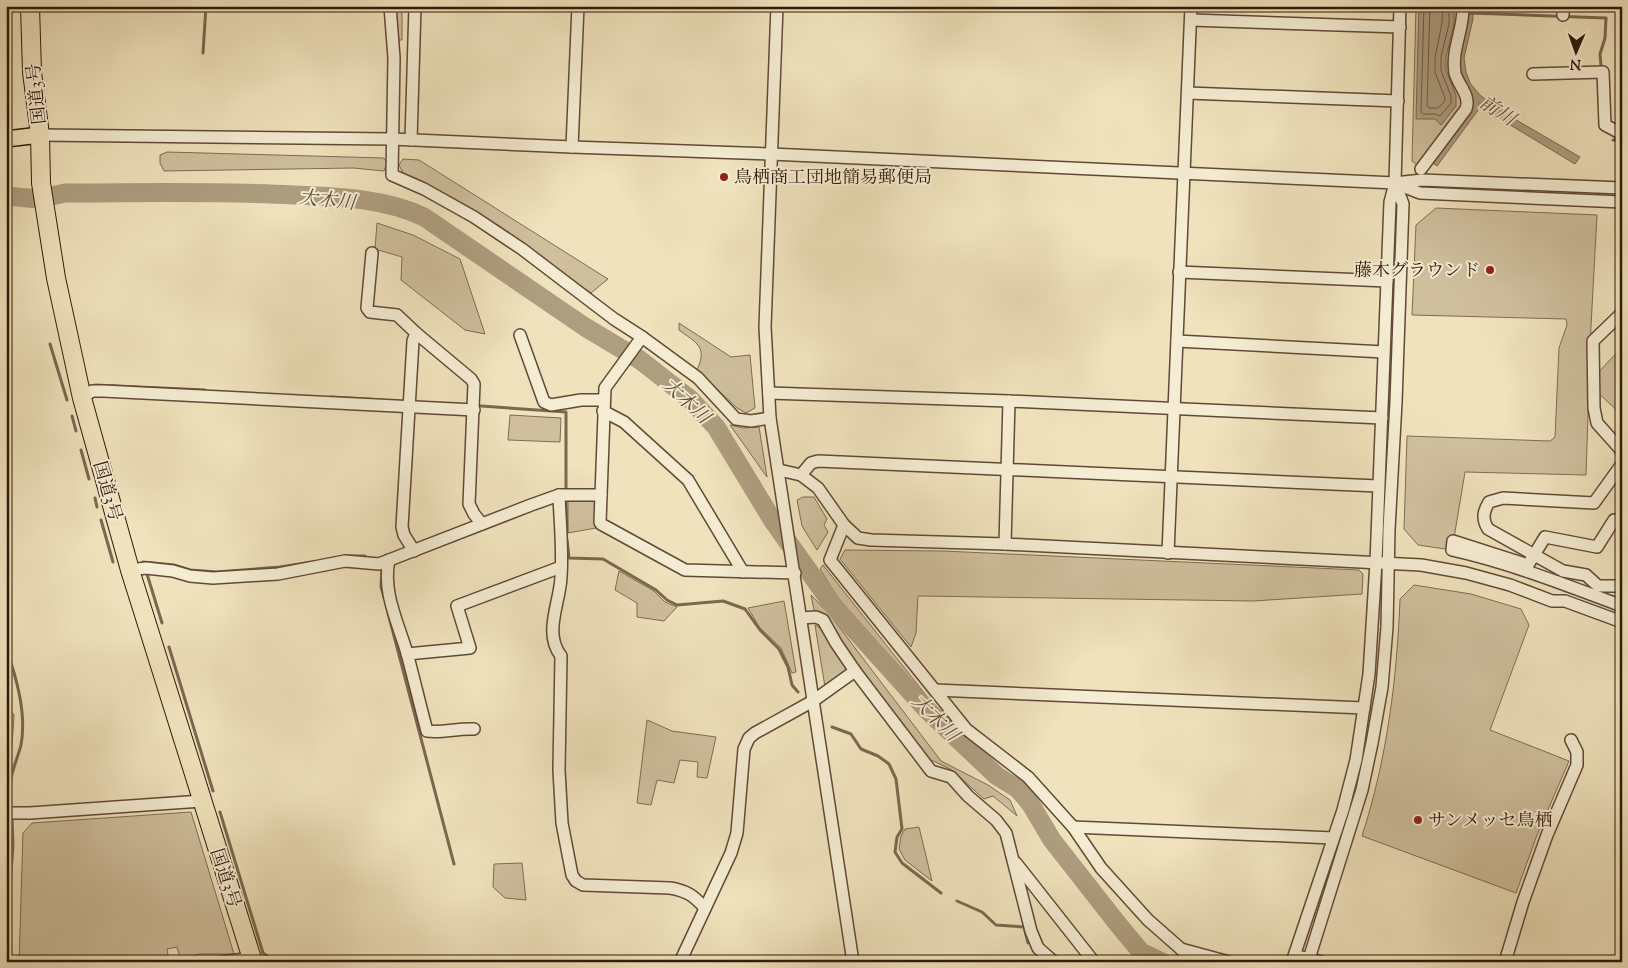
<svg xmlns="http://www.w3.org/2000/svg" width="1628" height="968" viewBox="0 0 1628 968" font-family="'Sorts Mill Goudy','Noto Serif JP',serif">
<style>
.green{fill:#cfbf9d;stroke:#806b52}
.water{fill:#ae9d7f;stroke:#7c674f}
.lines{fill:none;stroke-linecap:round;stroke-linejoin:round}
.shore{stroke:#6f5a44;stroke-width:1}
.stream{stroke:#7c674f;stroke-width:3}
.river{stroke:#ae9d7f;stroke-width:19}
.minor-casing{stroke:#604a35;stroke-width:14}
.major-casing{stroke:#301708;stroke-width:18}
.highway-casing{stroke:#301708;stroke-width:20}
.minor{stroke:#f5ecd3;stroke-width:11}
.major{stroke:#efe2bc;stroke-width:15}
.highway{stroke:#efe2bc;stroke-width:18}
.rail{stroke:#301708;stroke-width:3;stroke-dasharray:9 9;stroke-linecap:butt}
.poi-dot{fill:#8f2418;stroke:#f5ecd3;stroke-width:2}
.labels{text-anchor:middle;stroke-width:4;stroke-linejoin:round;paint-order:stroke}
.street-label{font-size:18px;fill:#301708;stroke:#f5ecd3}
.poi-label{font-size:18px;fill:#301708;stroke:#f5ecd3;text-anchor:start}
.water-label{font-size:19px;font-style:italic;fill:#624d38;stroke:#f5ecd3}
</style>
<rect width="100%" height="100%" fill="#efe2bc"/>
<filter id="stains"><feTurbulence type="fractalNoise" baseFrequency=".004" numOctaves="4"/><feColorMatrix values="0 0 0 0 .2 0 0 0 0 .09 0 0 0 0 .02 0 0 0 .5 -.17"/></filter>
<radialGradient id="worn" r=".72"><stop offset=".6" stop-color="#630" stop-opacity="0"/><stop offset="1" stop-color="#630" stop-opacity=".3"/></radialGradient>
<g class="green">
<path d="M396 6H402V40H398Z"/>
<path d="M1416 6H1459L1465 103 1418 166 1412 161Z"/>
<path d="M167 152 384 158 387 163 384 171 353 168 164 171 160 163V155Z"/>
<path d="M403 159 419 160 608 279 591 293 480 215 403 173 399 165Z"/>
<path d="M1436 208 1597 215 1591 326 1586 475 1465 472 1452 550 1418 545 1404 529 1407 436 1550 441 1555 437 1559 348 1567 325 1566 319 1412 315 1416 225Z"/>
<path d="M377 223 413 235 460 259 485 334 465 330 401 280 402 257 375 249Z"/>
<path d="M679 323 731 357 750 355 755 408 746 413 737 408 697 370C708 346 696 343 679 330Z"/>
<path d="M1622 347V415L1596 391V375Z"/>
<path d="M510 415 561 418 560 442 508 440Z"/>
<path d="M730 425 743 428 759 427 767 477Z"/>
<path d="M803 497H814L827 519 824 525 828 532 817 550 802 526 797 500Z"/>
<path d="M568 500H593L596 505V528L568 533Z"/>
<path d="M845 550 943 551 1359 570 1363 574 1362 594 1253 601 918 596 916 633 911 647 840 559Z"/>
<path d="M823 565 929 699V700L838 598 820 569Z"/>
<path d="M619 571 654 591 665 602 677 607 664 621 637 617V603L615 590Z"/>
<path d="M1414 585 1471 594 1521 609 1529 625 1490 730 1569 761 1537 835 1516 893 1362 836C1387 759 1397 679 1400 599Z"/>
<path d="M811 595 830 615 941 761 988 785 1010 800 1017 816 993 796 984 799 952 770 927 758 841 643 825 616 814 610Z"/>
<path d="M784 601 796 672 792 673 781 648 760 628 748 608Z"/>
<path d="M815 625 822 629 850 669 825 687Z"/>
<path d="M11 711 14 715 12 748 6 771 7 714Z"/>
<path d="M647 720 672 731 716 737 707 778 697 777 698 762 680 760 674 783 657 780 651 805 637 803Z"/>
<path d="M191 812 234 954H199L181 961 177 947 167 949 169 962H19L23 833 32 823Z"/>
<path d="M919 827 932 881 905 860 899 849 901 836 905 829Z"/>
<path d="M522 863 526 900 505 898 493 887 494 864Z"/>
</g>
<g class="water">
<path d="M1419 6H1454V24L1446 57V70L1456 95V106L1441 125 1435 119H1416Z"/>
<path d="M1466 6H1473V19L1464 58 1466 72 1470 83 1480 95 1490 103 1495 105 1518 121 1580 157 1575 164 1507 123 1479 102V109L1476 113 1437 166 1433 163 1471 113 1472 104 1457 69Z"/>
</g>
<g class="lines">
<g class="shore">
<path d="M1424 6 1421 112 1423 114H1435L1440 116 1451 103V96L1441 71V57L1449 24V6"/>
<path d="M1430 6 1427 105 1429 108H1438L1444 102 1445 98 1435 72V58L1442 23 1443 6"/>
</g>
<g class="stream">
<path d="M1470 13 1606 18 1605 38 1600 54 1601 66"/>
<path d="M203 53 206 6"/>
<path d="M1613 140H1617L1622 142"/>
<path d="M50 344 67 400"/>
<path d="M95 385 205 390"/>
<path d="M332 397 382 400"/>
<path d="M481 406 566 412V489"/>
<path d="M72 416 76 431"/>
<path d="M81 450 89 479"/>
<path d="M95 498 97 507"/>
<path d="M566 502 567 532"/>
<path d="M101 520 113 562"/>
<path d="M567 540 569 558 603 559 656 590 667 600 677 605 723 601 745 609 760 630 779 649 788 667 792 685 798 692"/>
<path d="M348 556H365"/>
<path d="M143 562 174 565 190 570 217 572 280 567 312 562"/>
<path d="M382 570 381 587 385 600"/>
<path d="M147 574 162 623"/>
<path d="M388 613 454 864"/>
<path d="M6 647C16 677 27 713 21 745 18 757 13 767 11 779 9 788 11 800 11 810"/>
<path d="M169 647 213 791"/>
<path d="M832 727 851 734 861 749 878 756 889 764 896 779 902 829 897 837 895 852 902 863 941 893"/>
<path d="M220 812 263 953 276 962"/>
<path d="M957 901 982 912 996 925 1024 927 1028 943"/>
<path d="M6 940 13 845 12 816"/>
<path d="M289 962 364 959 381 962"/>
</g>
<path class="river" d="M6 196 38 199 65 193C141 193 217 191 294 195 337 197 384 198 424 217L585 327 640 360 690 399 716 427 773 521 835 608 926 709 997 776 1018 789 1030 803 1052 840 1117 923 1141 952 1162 962"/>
<g class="minor-casing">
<g id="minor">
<path d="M390 6 394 58 392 175 424 189 474 217 522 249 614 319 642 337 698 378 736 419 751 421 770 418"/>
<path d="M777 6 765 327 770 418 853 962"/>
<path d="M1563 15V6"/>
<path d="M1191 20 1400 27"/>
<path d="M1533 74 1603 72 1605 125 1622 134"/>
<path d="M1188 93 1398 101"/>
<path d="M40 135 392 139 572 147 771 154 1395 183 1422 180 1622 188"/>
<path d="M411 140 415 6"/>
<path d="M572 147 578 6"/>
<path d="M1421 169 1466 109C1471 96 1458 85 1455 73 1451 50 1464 29 1463 6"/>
<path d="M1397 184 1420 193 1622 202"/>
<path d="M372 253 367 308 370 312 397 315 416 333"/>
<path d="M1179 272 1387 281"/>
<path d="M1622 313 1593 341 1594 408 1597 423 1622 451"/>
<path d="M520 335 544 402 551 405 581 400H604"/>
<path d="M642 337 605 388 600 522 601 524 685 570 795 573"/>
<path d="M1177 341 1384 352"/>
<path d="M769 393 1009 401 1382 418"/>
<path d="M82 398 92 391H103L474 410"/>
<path d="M603 411 624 422 688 480 743 572"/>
<path d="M1622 464 1594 503 1503 498 1489 502C1483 512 1482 519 1488 529L1563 571 1586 575 1598 586H1618L1622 588"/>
<path d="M779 470 801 475 818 488 844 525 858 538 871 540 1005 544 1421 565 1466 573 1510 585 1552 601H1565L1622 622"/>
<path d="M801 475 811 463 818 461 1378 486"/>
<path d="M559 495C560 523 563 550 561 577 560 603 543 633 561 656L559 770 562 823 572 875 576 881 583 885 670 888C687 891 693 895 705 908"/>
<path d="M1622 516 1620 520H1614L1597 547 1545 537 1528 565 1453 541 1452 550C1510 563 1566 585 1622 606"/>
<path d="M844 525 830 560 966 729 1028 777 1073 827 1101 868 1148 920 1181 949 1192 962"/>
<path d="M1005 544 1009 401"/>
<path d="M414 551 404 535 402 527 413 341 416 333 471 379 474 384 469 504 474 514 482 524"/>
<path d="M1168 553 1191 6"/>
<path d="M389 560C382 591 398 623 407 653 414 679 420 705 427 731 443 733 458 728 474 729"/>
<path d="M130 570 146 568 173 571 190 576 213 578 278 574 345 561 379 564 531 505 559 495H601"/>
<path d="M407 654 470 648 457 606 561 567"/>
<path d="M855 671 931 771 951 777 968 796 996 820 1006 833 1031 931 1038 948 1053 961"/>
<path d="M935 690 1364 708"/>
<path d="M6 813H30L202 801"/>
<path d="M1073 827 1333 838"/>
<path d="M1016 863 1094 962"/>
<path d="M1181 949 1229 962"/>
<path d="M1302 957 1322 962"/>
<path d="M222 962 252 958"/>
<path d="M680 962 731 853 737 833 744 749 749 738 755 733 813 701 855 671 836 643 823 620 816 617 801 618"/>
<path d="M1292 962 1343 810 1356 760 1369 674 1376 562 1390 202 1395 183 1400 6"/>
<path d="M1308 962 1362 790 1372 743 1382 687 1387 627 1389 529 1396 402 1403 204 1395 183"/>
<path d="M1505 962 1523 902 1547 835 1577 765V752L1571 740"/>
</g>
</g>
<g class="major-casing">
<path id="major" d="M6 139 40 135"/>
</g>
<g class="highway-casing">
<path id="highway" d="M30 6 32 72 40 135 41 183 56 278 82 398 130 570 253 962"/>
</g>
<use href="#minor" class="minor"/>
<use href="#major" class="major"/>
<use href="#highway" class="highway"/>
<path class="rail" d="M1616 962 1622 938"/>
</g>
<g class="poi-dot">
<circle cx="724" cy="177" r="5"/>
<circle cx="1490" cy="270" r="5"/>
<circle cx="1418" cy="820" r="5"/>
</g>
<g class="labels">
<g class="street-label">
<text transform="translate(36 94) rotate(-96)" y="6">国道3号</text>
<text transform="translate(108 491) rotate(74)" y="6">国道3号</text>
<text transform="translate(226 878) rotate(72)" y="6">国道3号</text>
</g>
<g class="poi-label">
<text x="734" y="183">鳥栖商工団地簡易郵便局</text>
<text x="1480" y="276" text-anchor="end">藤木グラウンド</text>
<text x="1428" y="826">サンメッセ鳥栖</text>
</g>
<g class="water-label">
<text transform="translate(1498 110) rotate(33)" y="7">前川</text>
<text transform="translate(327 199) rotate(6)" y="7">大木川</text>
<text transform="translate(687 400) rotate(43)" y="7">大木川</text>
<text transform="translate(936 717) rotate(45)" y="7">大木川</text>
</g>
</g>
<rect width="1628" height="968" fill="none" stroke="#efe2bc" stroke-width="25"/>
<rect x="8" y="8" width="1613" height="953" fill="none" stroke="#301708" stroke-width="2.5"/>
<rect x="12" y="12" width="1603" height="943" fill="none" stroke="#301708"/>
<g transform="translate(1576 52) rotate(182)" stroke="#f5ecd3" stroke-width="4" paint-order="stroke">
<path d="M0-4L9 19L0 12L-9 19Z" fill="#301708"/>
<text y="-8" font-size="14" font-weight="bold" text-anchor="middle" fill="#301708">N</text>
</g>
<rect width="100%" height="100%" filter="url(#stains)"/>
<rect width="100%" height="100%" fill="url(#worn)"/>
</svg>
